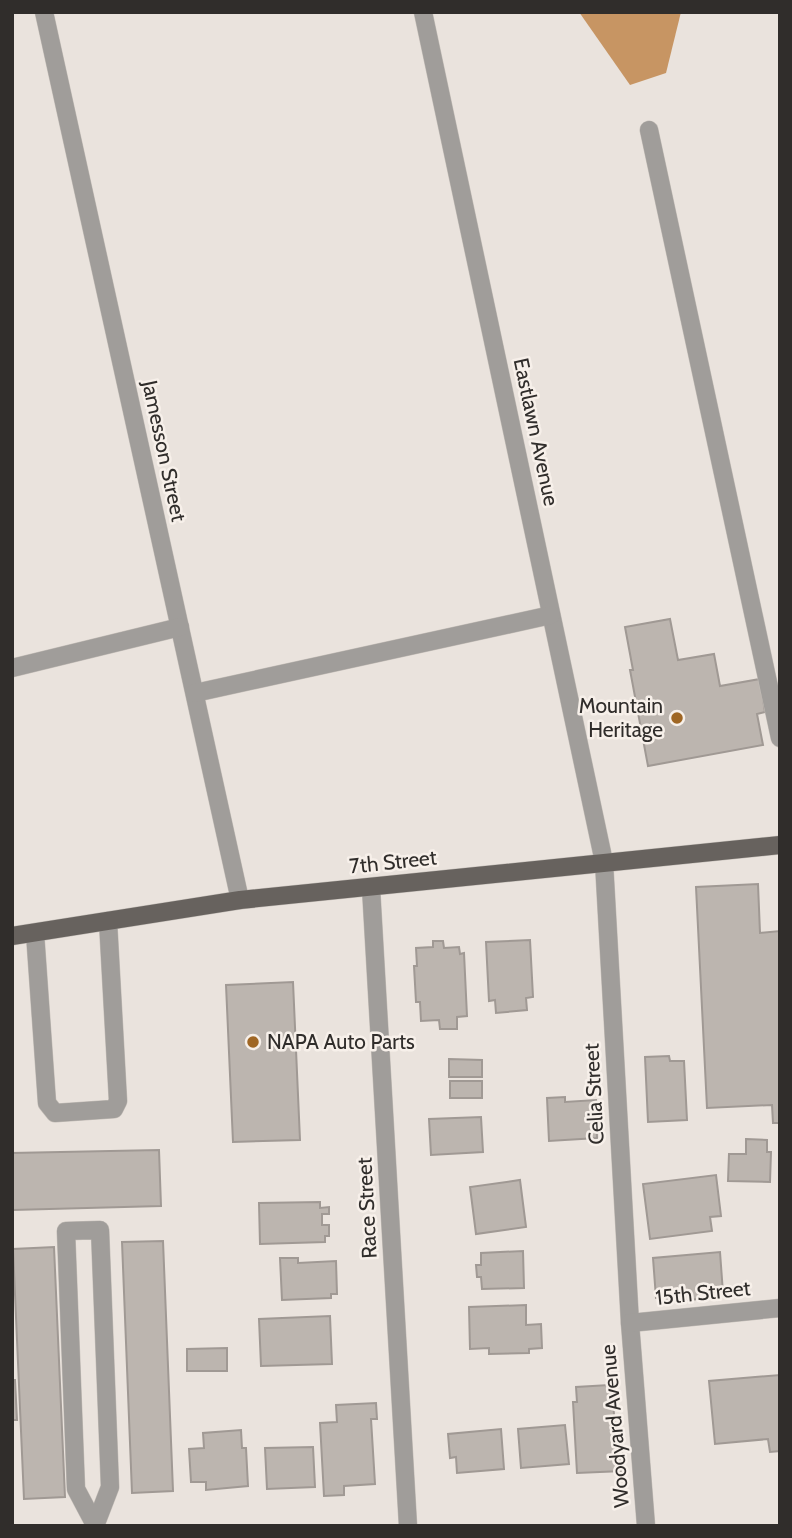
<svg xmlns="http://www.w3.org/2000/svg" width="792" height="1538" viewBox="0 0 792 1538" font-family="Cabin,sans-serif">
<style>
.forest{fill:#c79563}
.building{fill:#bcb5af;stroke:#a09994;stroke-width:2}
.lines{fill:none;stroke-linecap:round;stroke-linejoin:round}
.minor-casing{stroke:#c5bfb9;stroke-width:19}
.major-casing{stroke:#c5bfb9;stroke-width:19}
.minor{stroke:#a09d9a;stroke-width:18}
.major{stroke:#67625e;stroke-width:18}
.poi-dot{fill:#9f6624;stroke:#f7f0ea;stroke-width:2.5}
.labels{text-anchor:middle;stroke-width:5;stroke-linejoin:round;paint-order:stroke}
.street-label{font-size:21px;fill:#302d2b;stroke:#f7f0ea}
.poi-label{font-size:21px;fill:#302d2b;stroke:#f7f0ea;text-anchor:end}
</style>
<rect width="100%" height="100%" fill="#eae3dd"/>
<path class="forest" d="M579 12H681L666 73 630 85Z"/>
<g class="building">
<path d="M670 619 678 660 714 654 720 686 760 679 765 712 757 714 763 745 648 766 630 670H633L625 627Z"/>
<path d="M758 884 760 933 780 931V1123H773L772 1105 707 1108 696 887Z"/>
<path d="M530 940 533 997 526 998 527 1010 496 1013 495 1000 489 1001 486 942Z"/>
<path d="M433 941H443L444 948 459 947 460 954 464 953 467 1016 457 1017V1029H440L439 1020 421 1021 420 1002H416L414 966H417L416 948 433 947Z"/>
<path d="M293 982 300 1140 233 1142 226 985Z"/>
<path d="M669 1056 670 1061H684L687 1120 648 1122 645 1057Z"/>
<path d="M449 1059 482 1060V1077H449Z"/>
<rect x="450" y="1081" width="32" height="17"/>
<path d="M565 1097V1102L596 1100 597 1138 549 1141 547 1098Z"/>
<path d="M481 1117 483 1152 431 1155 429 1119Z"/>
<path d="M746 1139 767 1140V1152H771L770 1182 728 1181 729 1154H746Z"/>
<path d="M159 1150 161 1206 13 1210 12 1153Z"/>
<path d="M716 1175 721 1216 710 1217 712 1231 650 1239 643 1184Z"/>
<path d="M520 1180 526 1227 476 1234 470 1187Z"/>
<path d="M320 1202V1208L329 1207V1214H322V1225H329V1236H325V1242L260 1244 259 1203Z"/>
<path d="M163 1241 173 1491 132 1493 122 1242Z"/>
<path d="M54 1247 65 1497 24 1499 13 1249Z"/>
<path d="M523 1251 524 1288 482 1289 481 1277H477L476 1265H481V1253Z"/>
<path d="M720 1252 723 1293 710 1294V1298L667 1302 666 1297 656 1298 653 1258Z"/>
<path d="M280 1258H298V1263L336 1261 337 1294H331V1298L282 1300Z"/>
<path d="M526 1305V1325L541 1324 542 1348 529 1349V1353L489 1354V1348L470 1349 469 1307Z"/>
<path d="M330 1316 332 1364 261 1366 259 1319Z"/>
<path d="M227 1348V1371H187V1349Z"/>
<path d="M780 1375V1451L770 1452 768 1439 715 1444 709 1381Z"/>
<path d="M12 1380H15L17 1420H12Z"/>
<path d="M609 1385 610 1401H613L615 1429H621L623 1471 577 1473 573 1402H577L576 1387Z"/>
<path d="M376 1403 377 1419H371L375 1484 344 1486V1495L324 1496 320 1423 337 1422 336 1405Z"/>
<path d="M565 1425 569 1464 521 1468 518 1429Z"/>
<path d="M501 1429 504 1469 457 1473 456 1457 450 1458 448 1434Z"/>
<path d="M241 1430 242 1448H246L248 1486 206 1490V1482H191L189 1449 204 1448 203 1433Z"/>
<path d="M313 1447 315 1487 267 1489 265 1448Z"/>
</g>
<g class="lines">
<g class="minor-casing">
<g id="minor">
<path d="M44 12 240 900"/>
<path d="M423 12 604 862 630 1323 646 1526"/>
<path d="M649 130 780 738"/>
<path d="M12 668 180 627"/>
<path d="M195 693 551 615"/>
<path d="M371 888 408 1526"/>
<path d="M35 933 47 1103 55 1113 114 1109 118 1101 108 921"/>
<path d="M630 1323 780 1308"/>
<path d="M95 1525 76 1489 66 1231 100 1230 110 1487 95 1526"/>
</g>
</g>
<g class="major-casing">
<path id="major" d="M12 936 240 900 780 845"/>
</g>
<use href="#minor" class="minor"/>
<use href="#major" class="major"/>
</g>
<g class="poi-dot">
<circle cx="677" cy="718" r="7"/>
<circle cx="253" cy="1042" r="7"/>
</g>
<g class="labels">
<g class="street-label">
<text transform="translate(536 432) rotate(78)" y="7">Eastlawn Avenue</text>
<text transform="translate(164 451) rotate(78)" y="7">Jamesson Street</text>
<text transform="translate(393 862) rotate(-6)" y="7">7th Street</text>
<text transform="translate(594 1094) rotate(-93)" y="7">Celia Street</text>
<text transform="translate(367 1208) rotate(-93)" y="7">Race Street</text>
<text transform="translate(703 1293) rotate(-6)" y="7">15th Street</text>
<text transform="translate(615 1426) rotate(-95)" y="7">Woodyard Avenue</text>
</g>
<g class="poi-label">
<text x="663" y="713">Mountain<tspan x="663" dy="24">Heritage</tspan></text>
<text x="267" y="1049" text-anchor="start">NAPA Auto Parts</text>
</g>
</g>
<rect width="792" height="1538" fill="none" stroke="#302d2b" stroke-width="28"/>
</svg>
